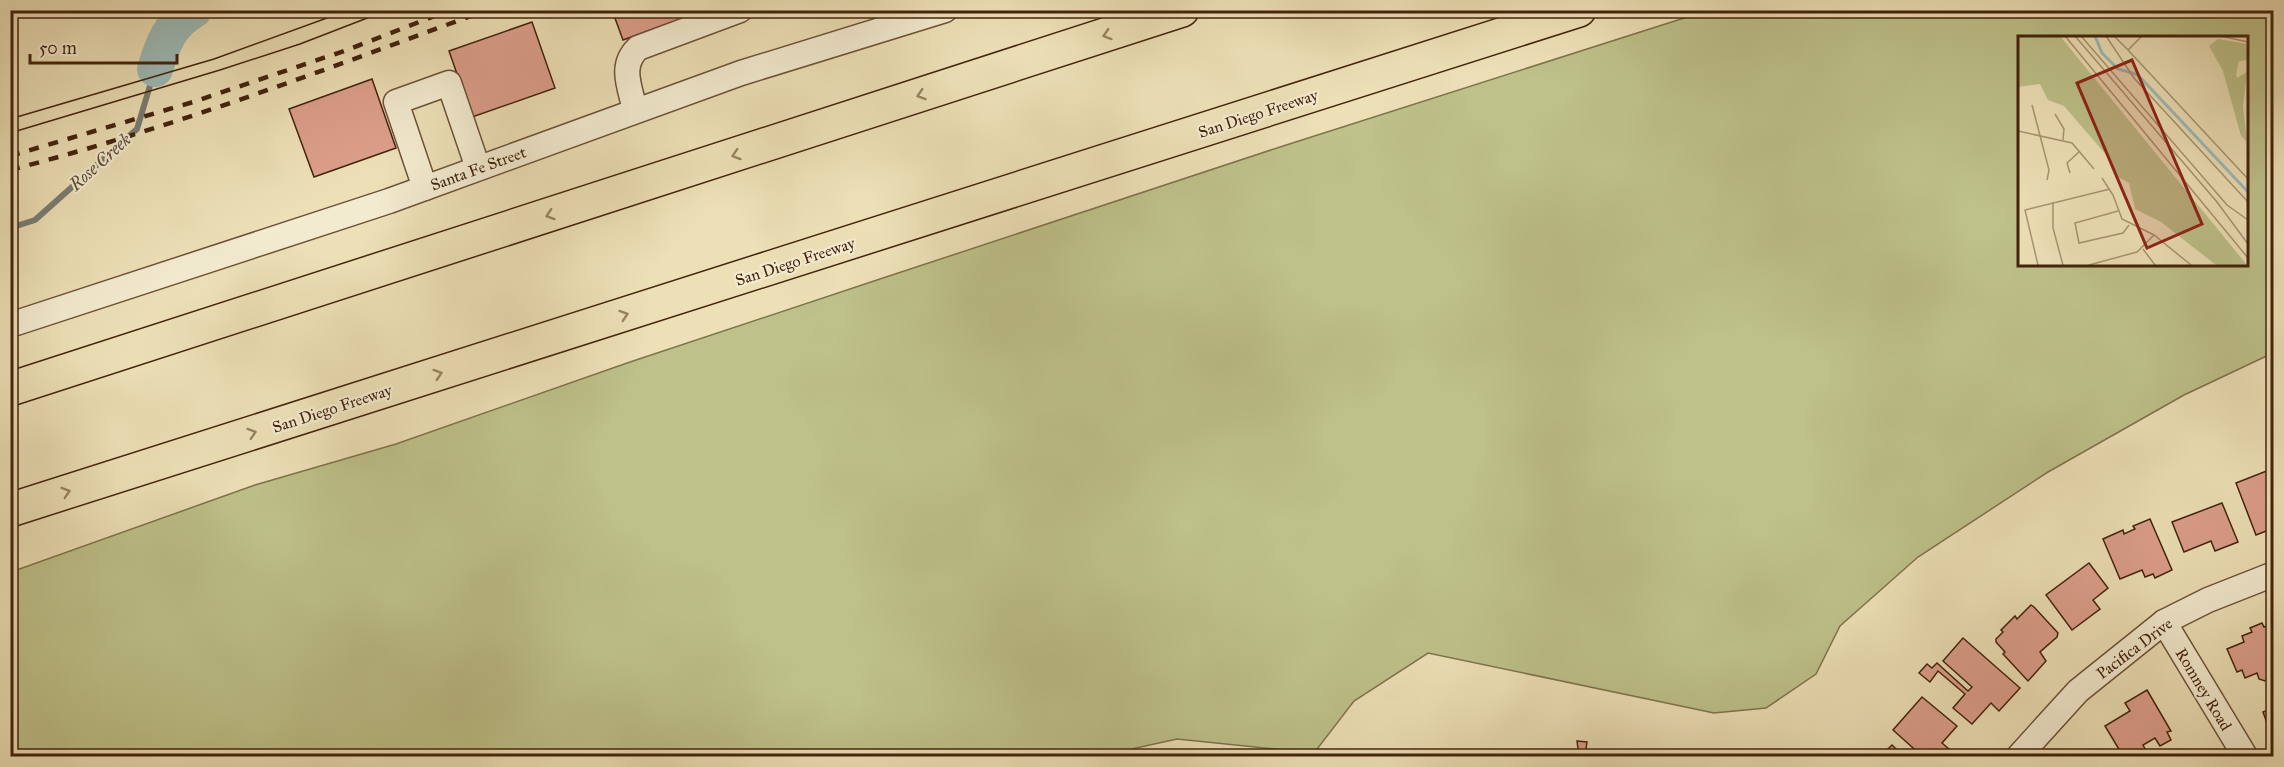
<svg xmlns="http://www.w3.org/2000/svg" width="2284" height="767" viewBox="0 0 2284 767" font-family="'IM FELL Great Primer',serif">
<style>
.green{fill:#bec18a;stroke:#80724c;stroke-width:1.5;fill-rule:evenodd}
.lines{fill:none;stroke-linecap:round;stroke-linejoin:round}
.stream{stroke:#797e74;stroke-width:6}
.river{stroke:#9dbbb8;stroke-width:36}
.building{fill:#dc9f8b;stroke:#43230d;stroke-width:1.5}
.minor-casing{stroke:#6e5238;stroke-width:27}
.highway-casing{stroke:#43230d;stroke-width:36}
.minor{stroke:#f3ebd0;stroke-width:24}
.highway{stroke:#ede0b7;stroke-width:33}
.tram{stroke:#43230d;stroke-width:1.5}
.rail{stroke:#43230d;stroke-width:4.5;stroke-dasharray:10 10;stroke-linecap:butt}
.oneway{stroke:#988262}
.labels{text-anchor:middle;stroke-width:4.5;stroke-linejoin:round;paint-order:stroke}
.street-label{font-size:16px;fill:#43230d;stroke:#f3ebd0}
.water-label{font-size:18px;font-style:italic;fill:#5a4938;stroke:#f3ebd0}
.inset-river{fill:none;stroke:#9dbbb8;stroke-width:3}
.inset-road{fill:none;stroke:#a99473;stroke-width:1.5}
.view{fill:#8f2418;fill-opacity:0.15;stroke:#8f2418;stroke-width:3}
.inset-edge{fill:none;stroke:#43230d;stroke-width:3}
</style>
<rect width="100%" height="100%" fill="#ede0b7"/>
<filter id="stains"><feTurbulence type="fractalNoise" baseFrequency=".00333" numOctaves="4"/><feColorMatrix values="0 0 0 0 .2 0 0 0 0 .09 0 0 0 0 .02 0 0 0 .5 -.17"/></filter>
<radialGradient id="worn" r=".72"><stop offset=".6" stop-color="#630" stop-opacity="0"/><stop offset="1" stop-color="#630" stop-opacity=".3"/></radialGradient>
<path class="green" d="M1706 11H2273V353L2184 395 2048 472 1918 557 1840 626 1816 674 1766 708 1714 713 1428 653 1354 701 1314 753 1177 739 1100 756H11V572L255 485 396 444 630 362 880 279 1280 147ZM2020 38H2246V264H2020Z"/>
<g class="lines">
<path class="stream" d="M10 228 35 220 137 129 155 69"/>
<path class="river" d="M155 69C163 43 170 24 194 10"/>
</g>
<g class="building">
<path d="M612 10H706L623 40Z"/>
<path d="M532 22 555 88 472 117 449 51Z"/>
<path d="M372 79 396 148 314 177 289 109Z"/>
<path d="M2274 468V508L2269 510 2274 528 2256 535 2236 483Z"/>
<path d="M2222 503 2238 542 2215 551 2211 541 2184 552 2172 522Z"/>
<path d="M2150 519 2172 570 2155 578 2153 574 2145 577 2142 570 2120 579 2103 539 2123 530 2124 534 2135 529 2133 526Z"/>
<path d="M2089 563 2108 588 2093 600 2100 609 2072 630 2046 595Z"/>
<path d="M2031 605 2034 607 2058 633 2057 637 2040 652 2046 661 2028 681 2003 654 2005 652 1996 642V639L2003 632 2001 630 2015 616 2017 619Z"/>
<path d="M2262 623 2264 627 2274 623V672L2265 681 2259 679 2257 673 2245 678 2242 670 2237 672 2227 649 2244 642 2242 636 2252 632 2250 628Z"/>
<path d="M1963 638 2020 688 1999 711 1991 703 1972 724 1953 708 1965 694 1938 671 1930 682 1919 673 1927 664 1932 668 1937 663 1968 691 1972 687 1943 661Z"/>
<path d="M2147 690 2171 731 2167 732 2171 740 2160 746 2155 738 2143 745 2149 756H2123L2105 726 2130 711 2125 703Z"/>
<path d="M1922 697 1957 726 1942 743 1956 755 1954 756H1922L1893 730Z"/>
<path d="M2274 708V737H2272L2263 712Z"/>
<path d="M1577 741 1587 742 1585 756H1579Z"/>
<path d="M1892 745 1903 756H1881Z"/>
</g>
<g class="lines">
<g class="minor-casing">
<g id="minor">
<path d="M635 110C630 87 619 66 638 48L740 10"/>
<path d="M425 188 396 102 449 83 478 168"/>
<path d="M10 325 389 201 741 73 945 10"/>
<path d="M2164 622 2245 756"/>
<path d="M2019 756 2078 691 2164 622 2208 600 2274 574"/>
</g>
</g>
<g class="highway-casing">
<g id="highway">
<path d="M10 389 1182 10"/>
<path d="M10 510 1579 10"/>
</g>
</g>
<use href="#minor" class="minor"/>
<use href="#highway" class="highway"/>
<g class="tram">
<path d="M10 119 214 59 349 10"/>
<path d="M10 133 220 70 300 44 388 10"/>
</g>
<g class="rail">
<path d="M10 156 193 102 347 50 450 10"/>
<path d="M10 170C173 128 329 68 487 10"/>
</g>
</g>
<defs><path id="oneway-chevron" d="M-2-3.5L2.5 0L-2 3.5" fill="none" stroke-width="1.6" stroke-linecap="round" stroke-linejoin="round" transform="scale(1.5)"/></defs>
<g class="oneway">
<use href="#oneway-chevron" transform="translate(1107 35) rotate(162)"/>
<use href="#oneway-chevron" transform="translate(921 95) rotate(162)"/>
<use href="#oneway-chevron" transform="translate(736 155) rotate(162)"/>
<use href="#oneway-chevron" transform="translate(550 215) rotate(162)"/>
<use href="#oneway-chevron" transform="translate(624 315) rotate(-18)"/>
<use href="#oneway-chevron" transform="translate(438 374) rotate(-18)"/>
<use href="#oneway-chevron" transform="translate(252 433) rotate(-18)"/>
<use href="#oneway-chevron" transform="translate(66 492) rotate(-18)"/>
</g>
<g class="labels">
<g class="street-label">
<text transform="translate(1258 113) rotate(-18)" y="6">San Diego Freeway</text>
<text transform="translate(478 168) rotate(-20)" y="6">Santa Fe Street</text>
<text transform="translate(795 261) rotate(-18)" y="6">San Diego Freeway</text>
<text transform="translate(332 408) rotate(-18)" y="6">San Diego Freeway</text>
<text transform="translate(2134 648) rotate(-37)" y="6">Pacifica Drive</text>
<text transform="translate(2204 689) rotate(59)" y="6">Romney Road</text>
</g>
<g class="water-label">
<text transform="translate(100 162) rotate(-42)" y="6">Rose Creek</text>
</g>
</g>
<g transform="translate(2018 36)">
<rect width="230" height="230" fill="#ede0b7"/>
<path d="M0 0H42L229 229H198L143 186 117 173 111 147 100 141 90 121 46 70 30 64 22 48 0 51ZM200 3 229 8V24L221 25 218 38 219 42 229 36 225 70 229 106 223 100 205 35 191 10Z" fill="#bec18a"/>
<path class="inset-river" d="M77 0 84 17 100 33 114 37M114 37 120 39 230 156"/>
<path class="inset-road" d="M47 0 230 222M57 0 199 166 230 208M63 0 209 169 230 184M88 0 116 42 230 166M96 0 110 14 124 0M203 0 230 6M110 14 230 143M14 69 31 134 29 144M37 78 46 93 45 104M0 95 54 107 76 133M52 137 49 127 62 115M84 142 95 159 104 183 136 199 173 229M35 166V192L45 229M100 175 57 187 61 207 105 197 111 189M125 213 137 229M20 229 7 174 92 153M71 229 119 216 136 199"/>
<path class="view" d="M114 24 184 188 129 212 59 47Z"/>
<rect width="230" height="230" class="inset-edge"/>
</g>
<rect width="2284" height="767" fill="none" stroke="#ede0b7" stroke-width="36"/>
<rect x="12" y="12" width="2260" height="743" fill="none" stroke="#43230d" stroke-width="3"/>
<rect x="18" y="18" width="2248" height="731" fill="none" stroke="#43230d" stroke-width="1.5"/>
<path d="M30 54v9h147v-9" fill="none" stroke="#43230d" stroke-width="3"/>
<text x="39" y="54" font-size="18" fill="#43230d" stroke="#f3ebd0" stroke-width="4.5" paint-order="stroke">50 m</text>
<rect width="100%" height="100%" filter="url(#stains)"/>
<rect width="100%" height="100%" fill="url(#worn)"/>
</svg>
